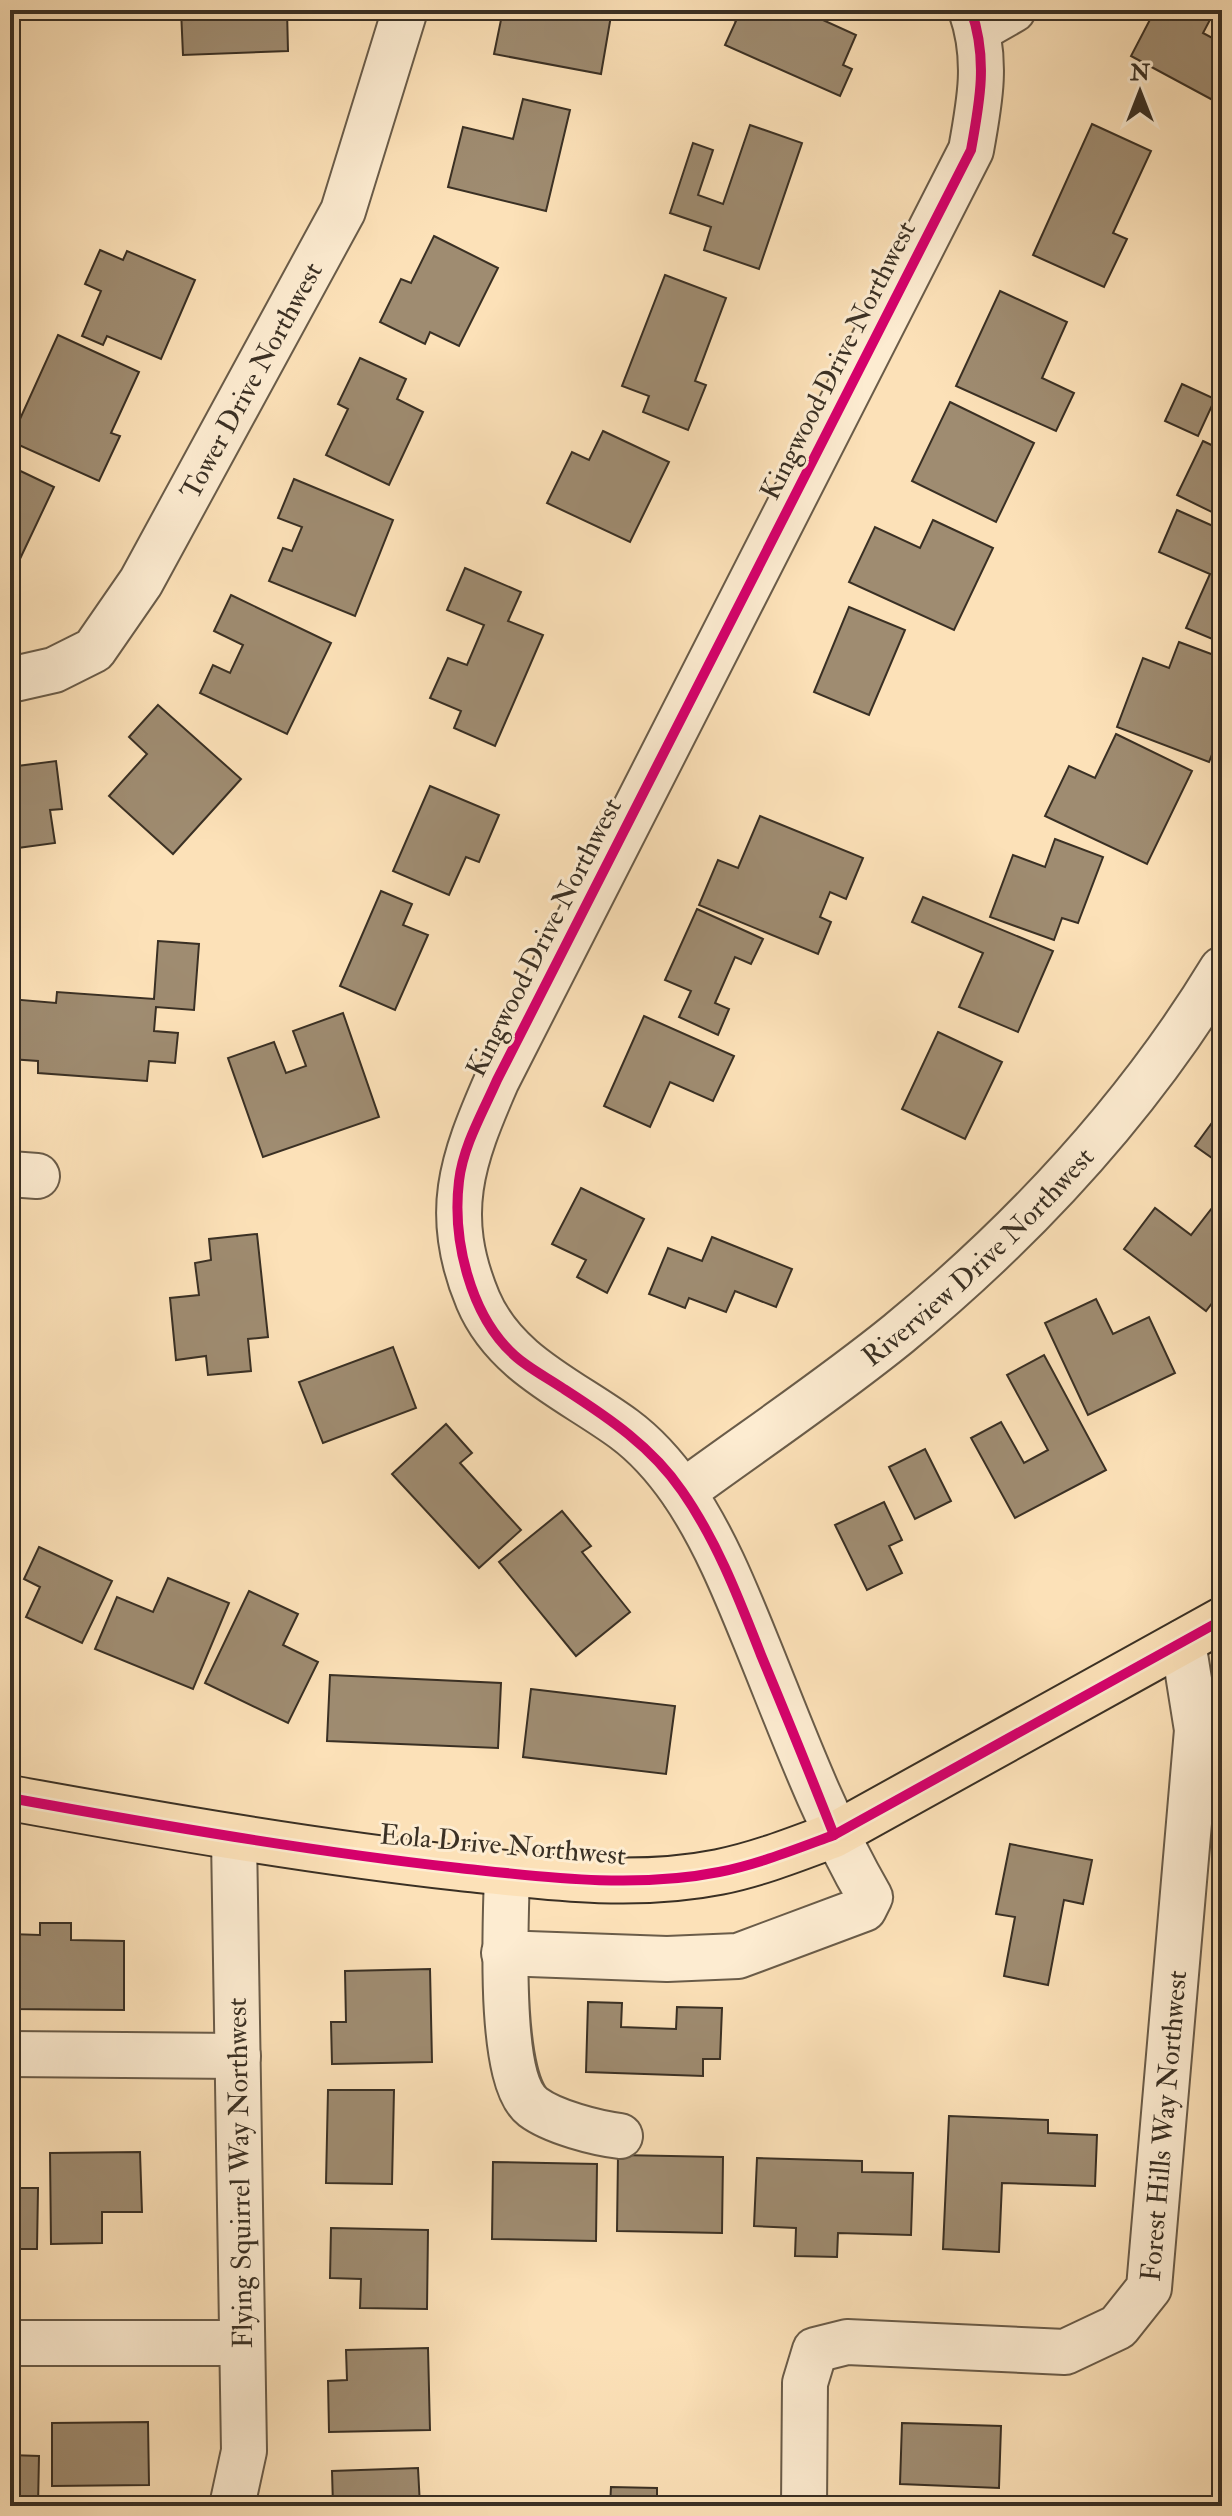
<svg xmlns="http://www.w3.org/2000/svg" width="1232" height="2516" viewBox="0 0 1232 2516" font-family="'IM FELL Double Pica',serif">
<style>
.building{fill:#9f8c71;stroke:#3a3024;stroke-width:2}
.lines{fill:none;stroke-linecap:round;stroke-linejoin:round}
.minor-casing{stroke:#6a5c49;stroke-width:48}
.major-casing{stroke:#3a3024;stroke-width:48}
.minor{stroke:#fdecd1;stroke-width:44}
.major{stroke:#fce1b8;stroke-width:44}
.cycleway-casing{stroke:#fdecd1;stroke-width:15}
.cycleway{stroke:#d6006c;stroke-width:10}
.labels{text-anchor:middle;stroke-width:6;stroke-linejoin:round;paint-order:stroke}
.street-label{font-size:28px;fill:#3a3024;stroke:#fdecd1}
</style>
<rect width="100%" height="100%" fill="#fce1b8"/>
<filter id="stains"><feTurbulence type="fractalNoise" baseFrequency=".0025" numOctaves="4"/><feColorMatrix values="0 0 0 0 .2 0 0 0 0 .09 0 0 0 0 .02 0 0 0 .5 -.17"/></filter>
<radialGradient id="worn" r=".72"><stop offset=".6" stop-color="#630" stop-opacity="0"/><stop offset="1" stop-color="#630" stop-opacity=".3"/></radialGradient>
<g class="building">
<path d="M181 10H287L288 51 183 55Z"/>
<path d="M503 10 548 16 549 10H612L601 74 494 54Z"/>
<path d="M723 10H801L856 35 843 65 852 69 840 96 725 45 736 21 721 14Z"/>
<path d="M1155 10H1200L1212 16 1203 33 1222 43V105L1131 56Z"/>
<path d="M523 99 570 110 546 211 448 187 463 127 513 139Z"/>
<path d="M1092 124 1151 151 1113 233 1127 239 1104 287 1033 255Z"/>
<path d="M750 125 802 143 759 269 704 250 711 227 670 213 693 143 713 150 698 195 723 204Z"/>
<path d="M434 236 498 268 459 346 430 332 425 344 380 322 401 279 411 283Z"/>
<path d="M100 250 123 260 127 251 195 280 161 359 107 336 103 345 82 336 101 291 85 284Z"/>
<path d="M665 275 726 298 695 381 706 385 688 430 643 412 649 396 622 386Z"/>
<path d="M1000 291 1067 322 1042 378 1074 393 1056 431 956 386Z"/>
<path d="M58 335 139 372 111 433 120 436 99 481 10 441Z"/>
<path d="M360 358 406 379 397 399 423 412 389 485 326 455 348 409 338 404Z"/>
<path d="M1182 384 1215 399 1198 436 1165 421Z"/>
<path d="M950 402 1034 443 996 522 912 481Z"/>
<path d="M603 431 669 462 630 542 547 503 572 452 589 460Z"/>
<path d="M1203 441 1222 450V517L1177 495Z"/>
<path d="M10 466 54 487 10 580Z"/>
<path d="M294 479 393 520 355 616 269 581 283 548 292 551 302 527 278 518Z"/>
<path d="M1177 510 1222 530V643L1186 628 1210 574 1159 552Z"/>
<path d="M933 520 993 548 954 630 849 582 875 527 920 548Z"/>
<path d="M465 568 521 592 508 621 543 635 495 746 454 728 461 711 430 698 448 658 467 665 484 625 447 610Z"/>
<path d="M231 595 331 643 287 734 200 693 213 665 230 673 243 645 214 631Z"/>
<path d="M849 607 905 630 869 715 814 692Z"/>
<path d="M1179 642 1222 658V729L1209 762 1117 727 1143 658 1169 668Z"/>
<path d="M158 705 241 779 173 854 109 796 147 754 129 737Z"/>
<path d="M1116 734 1192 771 1147 864 1045 816 1069 766 1095 778Z"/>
<path d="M56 761 62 809 50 810 55 843 10 849V767Z"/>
<path d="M430 786 499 815 479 862 466 857 449 895 393 871Z"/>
<path d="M760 816 863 858 846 899 830 892 820 917 831 922 818 954 699 905 718 860 738 868Z"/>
<path d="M1055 839 1103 857 1078 923 1062 918 1054 940 990 917 1013 855 1045 867Z"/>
<path d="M381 891 412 904 403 925 428 935 395 1010 340 986Z"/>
<path d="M923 897 1053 951 1018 1032 959 1007 983 953 912 922Z"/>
<path d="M697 909 763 939 751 964 735 957 715 1003 729 1009 718 1035 679 1017 691 991 665 980Z"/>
<path d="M158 941 199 944 194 1010 156 1007 154 1031 178 1033 175 1063 149 1061 147 1081 38 1073V1061L10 1059V999L56 1003 57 992 154 999Z"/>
<path d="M343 1013 379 1117 263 1157 228 1058 274 1042 286 1073 306 1066 293 1031Z"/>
<path d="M644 1016 734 1056 713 1101 670 1082 650 1127 604 1106Z"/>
<path d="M938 1032 1002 1062 965 1139 902 1109Z"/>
<path d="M1222 1109V1165L1195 1146Z"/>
<path d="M581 1188 644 1219 607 1293 577 1277 586 1260 552 1244Z"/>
<path d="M1219 1199 1222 1202V1290L1206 1311 1124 1249 1155 1208 1191 1235Z"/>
<path d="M257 1234 268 1337 248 1339 251 1371 208 1375 206 1356 176 1360 170 1298 199 1295 195 1263 211 1260 209 1239Z"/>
<path d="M712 1237 792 1269 776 1307 735 1291 726 1312 689 1298 685 1308 649 1294 668 1248 702 1261Z"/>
<path d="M1096 1299 1113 1334 1149 1317 1175 1373 1088 1415 1045 1323Z"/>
<path d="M393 1347 416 1408 323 1443 299 1382Z"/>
<path d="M1044 1355 1106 1470 1015 1518 971 1438 1001 1422 1024 1463 1048 1450 1007 1375Z"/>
<path d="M446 1424 472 1453 460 1463 521 1530 479 1568 392 1474Z"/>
<path d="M925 1449 951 1501 915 1519 889 1467Z"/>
<path d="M884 1502 902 1540 889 1546 902 1573 867 1590 835 1525Z"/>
<path d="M562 1511 591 1546 582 1552 630 1612 576 1656 499 1562Z"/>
<path d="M39 1547 112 1581 82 1643 26 1617 40 1587 24 1579Z"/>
<path d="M168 1578 229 1603 193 1689 95 1649 117 1597 153 1612Z"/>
<path d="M249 1591 298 1614 283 1645 318 1662 288 1723 205 1683Z"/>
<path d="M330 1675 501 1683 498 1748 327 1741Z"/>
<path d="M531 1689 675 1706 666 1774 523 1757Z"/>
<path d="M1010 1844 1092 1860 1083 1904 1064 1900 1048 1985 1004 1976 1015 1917 996 1914Z"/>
<path d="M40 1923H71V1940L124 1941V2010L10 2009V1934L40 1935Z"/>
<path d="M430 1969 432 2062 332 2064 331 2022H346L345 1971Z"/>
<path d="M588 2002 622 2003 621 2027 676 2029 677 2007 722 2008 720 2059H703V2076L586 2072Z"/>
<path d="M328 2090H394L392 2184 326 2183Z"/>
<path d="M949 2116 1048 2120V2133L1097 2135 1095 2186 1002 2183 999 2252 943 2249Z"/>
<path d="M140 2152 142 2212H102V2243L51 2244 50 2153Z"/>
<path d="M618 2155 723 2157 722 2233 617 2231Z"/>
<path d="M757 2158 862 2161V2172L913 2173 911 2235 838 2233 837 2257 795 2256 796 2228 754 2226Z"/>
<path d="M493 2162 597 2164 596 2241 492 2239Z"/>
<path d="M10 2188H38L37 2249H10Z"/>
<path d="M331 2228 428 2230 427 2309 360 2308 361 2279 330 2278Z"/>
<path d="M428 2348 430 2430 329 2432 328 2381 347 2380 346 2350Z"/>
<path d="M148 2422 149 2485 52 2486V2423Z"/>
<path d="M902 2423 1001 2426 999 2488 900 2484Z"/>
<path d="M10 2455 39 2456 38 2506H10Z"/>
<path d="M418 2468 420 2506H333L332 2471Z"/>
<path d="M611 2487 657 2488V2506H610Z"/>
</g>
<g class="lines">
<g class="minor-casing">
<g id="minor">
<path d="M978 30 1013 10"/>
<path id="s1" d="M10 680 54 670 94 650 141 582 343 211 405 10"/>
<path d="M10 1174 37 1176"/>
<path id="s2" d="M683 1492C754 1440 829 1390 898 1334 1023 1231 1137 1109 1222 969"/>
<path d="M507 1873C506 1918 497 2080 533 2107 553 2122 596 2133 620 2136"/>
<path d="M504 1953 667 1959 738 1956 864 1909 870 1897C824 1818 793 1733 759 1649 737 1595 715 1539 682 1491 666 1468 647 1446 624 1429 571 1390 505 1364 478 1300 442 1214 462 1160 497 1080L971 150C980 101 988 58 971 10"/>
<path d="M10 2054 238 2056"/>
<path d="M10 2343H242"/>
<path d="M232 2506 244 2451 234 1838"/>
<path id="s3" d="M804 2506 805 2383 815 2350 847 2342 1065 2352 1118 2327 1149 2288 1197 1730 1183 1642"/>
</g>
</g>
<g class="major-casing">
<path id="major" d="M10 1798C159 1825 308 1851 459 1868 544 1877 634 1889 719 1872 759 1864 796 1849 834 1835L1222 1620"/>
</g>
<use href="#minor" class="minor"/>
<use href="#major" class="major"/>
<g class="cycleway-casing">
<g id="cycleway">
<path d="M10 1798C159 1825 308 1851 459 1868 544 1877 634 1889 719 1872 759 1864 796 1849 834 1835L1222 1620"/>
<path d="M834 1835C810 1774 786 1715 761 1655 739 1599 717 1541 682 1491 652 1447 609 1418 564 1389 548 1378 528 1368 514 1355 470 1315 452 1239 459 1181 463 1146 483 1112 497 1080L971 150C980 101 988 58 971 10"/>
</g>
</g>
<use href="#cycleway" class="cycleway"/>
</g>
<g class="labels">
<g class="street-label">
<text transform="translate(837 360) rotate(-63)" y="10">Kingwood Drive Northwest</text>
<text dy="10" stroke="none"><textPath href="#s1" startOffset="402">Tower Drive Northwest</textPath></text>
<text transform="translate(543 937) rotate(-63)" y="10">Kingwood Drive Northwest</text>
<text dy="10" stroke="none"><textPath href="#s2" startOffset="378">Riverview Drive Northwest</textPath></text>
<text transform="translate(503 1844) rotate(5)" y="10">Eola Drive Northwest</text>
<text dy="10" stroke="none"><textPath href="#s3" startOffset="680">Forest Hills Way Northwest</textPath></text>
<text transform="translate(239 2173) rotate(-91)" y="10">Flying Squirrel Way Northwest</text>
</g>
</g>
<rect width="1232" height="2516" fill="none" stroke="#fce1b8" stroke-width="40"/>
<rect x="12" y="12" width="1208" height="2492" fill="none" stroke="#3a3024" stroke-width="4"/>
<rect x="20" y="20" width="1192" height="2476" fill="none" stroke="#3a3024" stroke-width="2"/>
<g transform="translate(1140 92)" stroke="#fdecd1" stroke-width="6" paint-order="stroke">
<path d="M0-6L14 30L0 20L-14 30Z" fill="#3a3024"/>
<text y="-12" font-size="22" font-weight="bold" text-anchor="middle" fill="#3a3024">N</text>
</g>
<rect width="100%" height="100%" filter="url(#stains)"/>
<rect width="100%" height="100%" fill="url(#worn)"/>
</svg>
